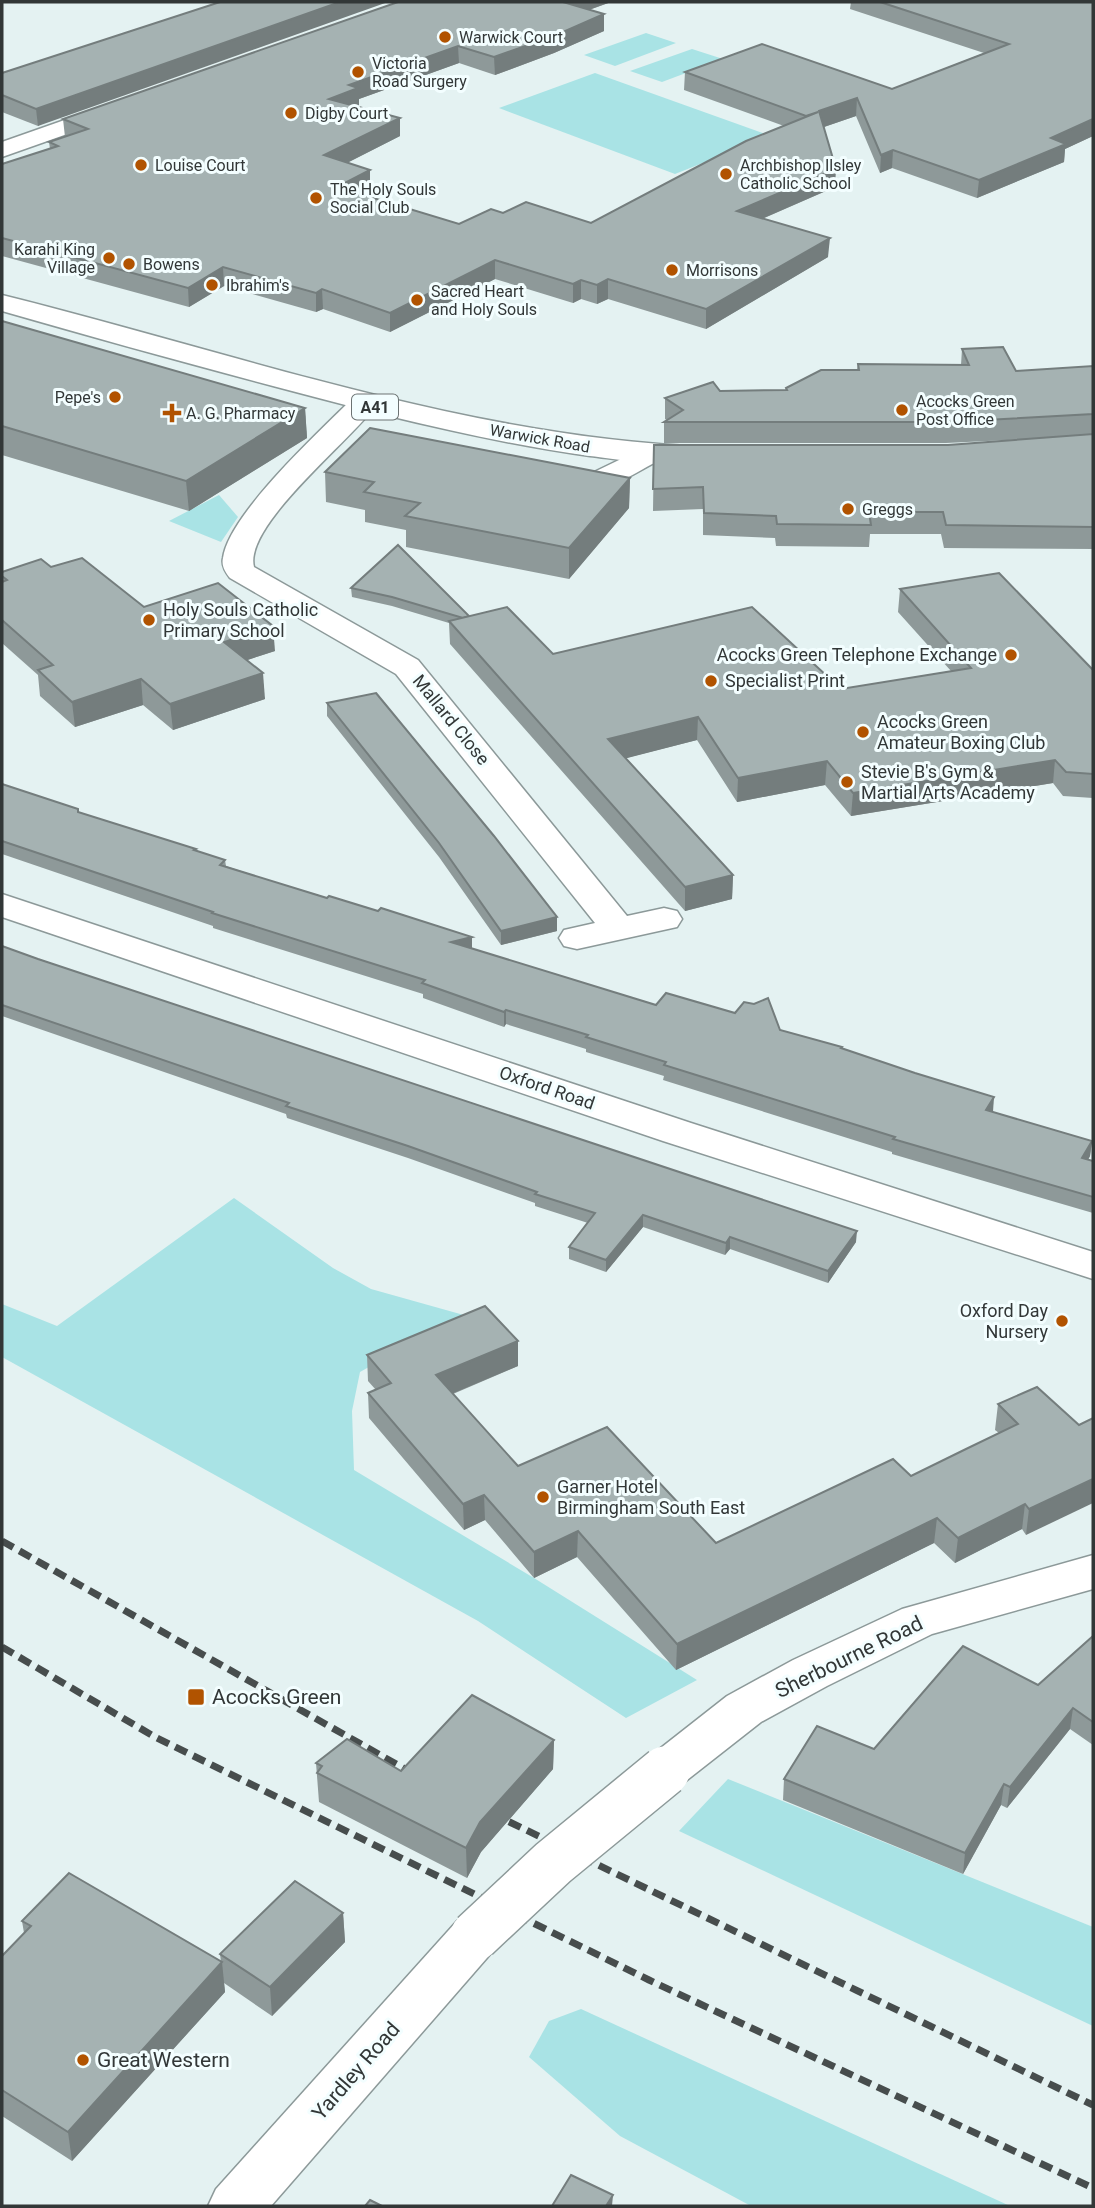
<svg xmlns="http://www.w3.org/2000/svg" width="1095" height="2208" viewBox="0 0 1095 2208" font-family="Roboto,sans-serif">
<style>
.green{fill:#a9e3e5}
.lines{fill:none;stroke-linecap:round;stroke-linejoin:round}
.minor-casing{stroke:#8c9999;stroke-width:3}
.major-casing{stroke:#8c9999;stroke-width:3}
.highway-casing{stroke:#8c9999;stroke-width:3}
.minor{fill:#fff;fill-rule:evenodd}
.major{fill:#fff;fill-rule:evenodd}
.highway{fill:#fff;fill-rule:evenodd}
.rail{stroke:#474d4d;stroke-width:7;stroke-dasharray:13 7;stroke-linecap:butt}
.major-bridge-casing{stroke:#8c9999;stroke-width:52;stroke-linecap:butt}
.major-bridge{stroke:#fff;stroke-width:49}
.wall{fill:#8e9999}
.shaded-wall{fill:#747d7d}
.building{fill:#a5b2b2;stroke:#747d7d;stroke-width:2}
.poi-dot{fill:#b15300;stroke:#f3feff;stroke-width:2.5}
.labels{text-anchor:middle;stroke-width:6;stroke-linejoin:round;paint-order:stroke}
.far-poi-label{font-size:16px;fill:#323737;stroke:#f3feff;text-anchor:start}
.shield{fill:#f3feff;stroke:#6c7373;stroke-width:2}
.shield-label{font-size:16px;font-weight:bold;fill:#323737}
.far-street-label{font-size:16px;fill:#323737;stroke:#f3feff}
.poi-label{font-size:18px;fill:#323737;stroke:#f3feff;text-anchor:start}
.street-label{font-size:18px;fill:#323737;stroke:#f3feff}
.near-street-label{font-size:21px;fill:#323737;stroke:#f3feff}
.near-poi-label{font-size:21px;fill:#323737;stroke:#f3feff;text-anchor:start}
</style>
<rect width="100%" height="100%" fill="#e4f2f2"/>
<g class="green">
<path d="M646 33 676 43 615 66 584 55Z"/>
<path d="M692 49 723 59 662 82 630 71Z"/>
<path d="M595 73 771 136 675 174 499 108Z"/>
<path d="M219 495 238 517 221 542 169 521Z"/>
<path d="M234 1198 333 1268 371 1289 478 1319 392 1354 360 1372 352 1411 354 1470 534 1578 697 1680 626 1718 478 1621 2 1357V1304L57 1326Z"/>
<path d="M728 1779 1093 1927V2026L679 1831Z"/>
<path d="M581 2009 1010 2206H751L620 2136 529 2057 549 2021Z"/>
</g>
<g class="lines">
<g class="minor-casing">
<g id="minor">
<path d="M113 103 121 105 125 110 121 115 2 157V142Z"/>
<path d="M363 396 373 398 377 404C354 438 243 525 254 567L418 660 627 916 664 908 677 911 682 919 677 927 577 949 564 946 559 938 564 930 595 923 396 674 230 578C226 573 221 566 223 558 229 514 320 431 353 398Z"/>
<path d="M648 446 658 449 662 455 658 461C614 484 603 498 552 485L548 479 552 473 562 470 590 474Z"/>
<path d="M2 894 691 1123 1093 1252V1279L663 1141 2 917Z"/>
</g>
</g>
<g class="major-casing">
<g id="major">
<path d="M1093 1555V1589L932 1634 827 1686 761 1722 682 1784 665 1790 648 1784 641 1771 648 1758 727 1696 793 1660 902 1609Z"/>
<path d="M475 1915 493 1921 501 1936 493 1951 271 2206H208L216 2189 457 1921Z"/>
</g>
</g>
<g class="highway-casing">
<path id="highway" d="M2 295C236 353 464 437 707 447L717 450 721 456 717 462C685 470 624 460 590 456 483 441 378 414 273 386 183 362 92 337 2 311Z"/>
</g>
<use href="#minor" class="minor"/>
<use href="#major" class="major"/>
<use href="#highway" class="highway"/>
<g class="rail">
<path d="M2 1541 419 1777"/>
<path d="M2 1647 155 1737 649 1980 1093 2188"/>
<path d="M491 1813 1093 2105"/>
</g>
<g class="major-bridge-casing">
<path id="major-bridge" d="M475 1936 553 1863 665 1771"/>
</g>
<use href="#major-bridge" class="major-bridge"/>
</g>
<g class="wall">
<path d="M220 2 38 126 2 112V73Z"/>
<path d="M398 2H611L589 10 604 14V31L554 53 495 75 459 63 359 99V105L357 106 400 136 347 163 370 170V188L360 194 459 224 503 213 591 223 784 126 684 90 685 72 892 89 984 53 850 9 851 2H1093V136L1065 149 1064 162 977 198 892 168 880 173 856 116 824 127 835 187 762 219 828 257 706 329 608 299 597 304 581 299 573 303 495 279 390 332 323 309 316 312 224 286 189 307 2 256V164L50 149 49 142 65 137 63 119Z"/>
<path d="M2 321 305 408 307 438 189 511 2 455Z"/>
<path d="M962 349 1016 371 1093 366V549L944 548 941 534H870L869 547 776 546 775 538 703 535V509L653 511 654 445H948L1046 438 946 443H664V422L667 420 665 419V398L720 391 786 390 857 370 858 364 961 365Z"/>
<path d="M325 472 630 478 629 508 569 579 406 547V530L365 522V510L326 502Z"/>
<path d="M398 545 469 616 553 654 841 689 951 671 898 612 900 589 1093 670V798L1063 796 1053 783 851 816 825 785 737 802 697 740 626 758 733 875 732 899 685 911 450 644 449 623 392 606 352 597 351 588Z"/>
<path d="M51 567 144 607 275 651 247 660 265 699 173 730 143 705 75 727 40 696 38 675 2 643V572Z"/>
<path d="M327 703 557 917V931L501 945 439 857 327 716Z"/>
<path d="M2 784 78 812 225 860 226 866 472 949 656 1005 780 1030 842 1049 993 1112 1092 1141 1090 1156 1088 1160 1093 1161V1213L892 1154V1152L663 1080 664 1076 586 1052V1049L506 1024 504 1027 423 998V994L213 928V926L2 854Z"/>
<path d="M2 946 856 1242 828 1283 730 1249 725 1255 643 1227 606 1272 569 1259V1247L588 1223 535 1206V1203L408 1158 287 1118 286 1114 2 1016Z"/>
<path d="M367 1355 518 1366 453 1394 518 1466 716 1543 911 1476 999 1433 995 1430 998 1404 1079 1425 1026 1535 1022 1529 955 1563 934 1543 676 1670 577 1557 534 1578 485 1520 464 1530 369 1418 368 1393 376 1390 368 1381Z"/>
<path d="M1093 1636V1745L1070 1729 1007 1808 1001 1805 963 1874 783 1800 784 1779 874 1749 1038 1685Z"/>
<path d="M554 1740 553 1769 481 1852 467 1878 319 1802 316 1763 401 1771Z"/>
<path d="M343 1913 345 1942 272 2016 224 1983 225 1992 72 2161 2 2116V1956L24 1933 22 1921 221 1962 220 1954Z"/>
</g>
<g class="shaded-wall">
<path d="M340 2H388L38 126 36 109Z"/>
<path d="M563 2H611L563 19Z"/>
<path d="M604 14V31L554 53 495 75 494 57Z"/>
<path d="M458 46 459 63 359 99V105L329 116V99L349 85Z"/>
<path d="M857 98 856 116 818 129 819 111Z"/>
<path d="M400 118V136L325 174 324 155Z"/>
<path d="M1093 119V136L1065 149 1064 162 977 198 979 180 1051 138Z"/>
<path d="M893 150 892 168 880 173 881 155Z"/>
<path d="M836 169 835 187 736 230 737 211Z"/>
<path d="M370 170V188L338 205 337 187Z"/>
<path d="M830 238 828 257 706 329V309Z"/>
<path d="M495 260V279L390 332V313Z"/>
<path d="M223 267 224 286 189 307 188 288Z"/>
<path d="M608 279V299L597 304V285Z"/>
<path d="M581 280V299L573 303V284Z"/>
<path d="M322 289 323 309 316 312V293Z"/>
<path d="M305 408 307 438 189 511 186 481Z"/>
<path d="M630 478 629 508 569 579V548Z"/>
<path d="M273 626 275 651 226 667 224 642Z"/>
<path d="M263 673 265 699 173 730 170 704Z"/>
<path d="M141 679 143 705 75 727 72 702Z"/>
<path d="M698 717 697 740 608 763V739Z"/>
<path d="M1055 760 1053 783 851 816 853 793Z"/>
<path d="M827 761 825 785 737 802 738 778Z"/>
<path d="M733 875 732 899 685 911V887Z"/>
<path d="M557 917V931L501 945V931Z"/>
<path d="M472 937V952L451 942Z"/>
<path d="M506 1010V1024L504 1027V1012Z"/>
<path d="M994 1097 993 1112 986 1110Z"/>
<path d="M1092 1141 1090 1156 1080 1173 1082 1158Z"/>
<path d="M643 1215V1227L606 1272V1260Z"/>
<path d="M857 1231 856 1242 828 1283V1271Z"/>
<path d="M730 1237V1249L725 1255 726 1243Z"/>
<path d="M518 1341V1366L437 1400 436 1375Z"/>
<path d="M1093 1479V1503L1026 1535 1029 1509Z"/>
<path d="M484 1495 485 1520 464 1530 463 1504Z"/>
<path d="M1025 1504 1022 1529 955 1563 958 1538Z"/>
<path d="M937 1518 934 1543 676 1670 677 1644Z"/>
<path d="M578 1531 577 1557 534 1578V1552Z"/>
<path d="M1073 1708 1070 1729 1007 1808 1010 1787Z"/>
<path d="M554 1740 553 1769 481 1852 467 1878 466 1848 480 1822Z"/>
<path d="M1004 1784 1001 1805 963 1874 965 1853Z"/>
<path d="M343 1913 345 1942 272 2016 270 1987Z"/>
<path d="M222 1962 225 1992 72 2161 68 2132Z"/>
<path d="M613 2195 612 2206H606Z"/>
</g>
<g class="building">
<path d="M220 2H340L36 109 2 95V73Z"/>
<path d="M398 2H563L604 14 554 36 494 57 458 46 349 85 358 88 329 99 400 118 324 155 370 170 337 187 459 224 491 209 503 213 526 202 591 223 746 141 818 112 806 116 685 72 762 44 892 89 1009 44 880 2H1093V119L1051 138 1066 144 979 180 893 150 881 155 857 98 819 111 836 169 737 211 830 238 706 309 608 279 597 285 581 280 573 284 495 260 390 313 322 289 316 293 223 267 188 288 2 238V164L58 146 49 142 88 129 63 119Z"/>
<path d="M2 321 305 408 186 481 2 426Z"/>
<path d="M1003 347 1016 371 1093 366V414L948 422H664L683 410 665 398 713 382 720 391 787 390 786 388 821 370H859L858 364 969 365 962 349Z"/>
<path d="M370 428 630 478 569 548 405 516 420 503 364 492 374 482 325 472Z"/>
<path d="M1093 434V527L946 525 943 512H869L871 525 777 524 776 516 704 513 703 487 653 489 654 445H948Z"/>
<path d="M398 545 469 616 463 618 392 597 351 588Z"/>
<path d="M82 558 144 607 218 583 273 626 224 642 263 673 170 704 141 679 72 702 38 670 53 665 2 620V582L7 580 2 576V572L41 559 51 567Z"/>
<path d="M999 573 1093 670V774L1066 772 1055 760 853 793 827 761 738 778 698 717 608 739 733 875 685 887 449 621 507 607 553 654 752 607 841 689 971 668 900 589Z"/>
<path d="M376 693 494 836 557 917 501 931 439 843 327 703Z"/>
<path d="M2 784 78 809V812L196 849 194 850 225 860 220 865 327 898 329 896 378 911 381 908 472 937 451 942 656 1005 666 993 735 1013 744 1002 754 1004 768 998 780 1030 842 1047 841 1048 915 1073 994 1097 986 1110 1092 1141 1082 1158 1093 1161V1197L893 1139 895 1137 664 1065 666 1062 586 1037 588 1035 506 1010 504 1012 422 983 425 980 212 913 213 912 2 841Z"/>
<path d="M2 946 38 959 857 1231 828 1271 730 1237 726 1243 643 1215 606 1260 569 1247 595 1213 535 1194 537 1192 408 1146 286 1106 289 1103 2 1005Z"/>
<path d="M485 1306 518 1341 436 1375 518 1466 607 1427 716 1543 893 1459 911 1476 966 1449 1018 1424 998 1404 1037 1387 1079 1425 1093 1418V1479L1029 1509 1025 1504 958 1538 937 1518 677 1644 578 1531 534 1552 484 1495 463 1504 368 1393 391 1383 367 1355Z"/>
<path d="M1093 1636V1722L1073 1708 1010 1787 1004 1784 965 1853 784 1779 817 1726 874 1749 963 1646 1038 1685Z"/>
<path d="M472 1695 554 1740 480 1822 466 1848 317 1773 322 1766 316 1763 347 1739 401 1771Z"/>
<path d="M69 1873 222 1962 68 2132 2 2090V1956L31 1926 22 1921Z"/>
<path d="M295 1881 343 1913 270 1987 220 1954Z"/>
<path d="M571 2175 613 2195 606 2206H552Z"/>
<path d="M370 2200 382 2206H365Z"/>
</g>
<g class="poi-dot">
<circle cx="445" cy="37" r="7"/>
<circle cx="358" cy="72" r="7"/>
<circle cx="291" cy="113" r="7"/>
<circle cx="141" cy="165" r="7"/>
<circle cx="726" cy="174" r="7"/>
<circle cx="316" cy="198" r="7"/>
<circle cx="109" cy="258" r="7"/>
<circle cx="129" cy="264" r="7"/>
<circle cx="672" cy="270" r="7"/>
<circle cx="212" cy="285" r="7"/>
<circle cx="417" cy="300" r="7"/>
<circle cx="115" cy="397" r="7"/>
<circle cx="902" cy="410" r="7"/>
<path d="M168.5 402.5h7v7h7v7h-7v7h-7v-7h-7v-7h7z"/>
<circle cx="848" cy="509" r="7"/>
<circle cx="149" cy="620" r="7"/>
<circle cx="1011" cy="655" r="7"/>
<circle cx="711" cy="681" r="7"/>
<circle cx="863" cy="732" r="7"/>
<circle cx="847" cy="782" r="7"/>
<circle cx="1062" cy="1321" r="7"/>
<circle cx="543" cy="1497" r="7"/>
<rect x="187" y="1688" width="18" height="18" rx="3.5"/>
<circle cx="83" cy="2060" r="7"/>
</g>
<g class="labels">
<g class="far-poi-label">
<text x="459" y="43">Warwick Court</text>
<text x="372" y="69">Victoria<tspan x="372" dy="18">Road Surgery</tspan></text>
<text x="305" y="119">Digby Court</text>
<text x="155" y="171">Louise Court</text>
<text x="740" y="171">Archbishop Ilsley<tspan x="740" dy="18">Catholic School</tspan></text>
<text x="330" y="195">The Holy Souls<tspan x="330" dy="18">Social Club</tspan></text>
<text x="95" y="255" text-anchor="end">Karahi King<tspan x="95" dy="18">Village</tspan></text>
<text x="143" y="270">Bowens</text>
<text x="686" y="276">Morrisons</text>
<text x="226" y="291">Ibrahim's</text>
<text x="431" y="297">Sacred Heart<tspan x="431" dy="18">and Holy Souls</tspan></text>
<text x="101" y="403" text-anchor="end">Pepe's</text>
<text x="916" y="407">Acocks Green<tspan x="916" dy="18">Post Office</tspan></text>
<text x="186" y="419">A. G. Pharmacy</text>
<text x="862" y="515">Greggs</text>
</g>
<rect class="shield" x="352" y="394.5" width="46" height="25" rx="5"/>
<g class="shield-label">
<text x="375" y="413">A41</text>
</g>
<g class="far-street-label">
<text transform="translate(540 438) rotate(10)" y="6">Warwick Road</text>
</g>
<g class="poi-label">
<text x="163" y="616">Holy Souls Catholic<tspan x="163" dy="21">Primary School</tspan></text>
<text x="997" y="661" text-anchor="end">Acocks Green Telephone Exchange</text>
<text x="725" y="687">Specialist Print</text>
<text x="877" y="728">Acocks Green<tspan x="877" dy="21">Amateur Boxing Club</tspan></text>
<text x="861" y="778">Stevie B's Gym &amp;<tspan x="861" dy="21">Martial Arts Academy</tspan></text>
<text x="1048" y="1317" text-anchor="end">Oxford Day<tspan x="1048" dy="21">Nursery</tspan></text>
<text x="557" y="1493">Garner Hotel<tspan x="557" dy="21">Birmingham South East</tspan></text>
</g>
<g class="street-label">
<text transform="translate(451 720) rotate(51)" y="6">Mallard Close</text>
<text transform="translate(547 1088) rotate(19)" y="6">Oxford Road</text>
</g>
<g class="near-street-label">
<text transform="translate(849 1657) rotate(-26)" y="7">Sherbourne Road</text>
<text transform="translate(356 2071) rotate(-49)" y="7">Yardley Road</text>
</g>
<g class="near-poi-label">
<text x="212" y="1704">Acocks Green</text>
<text x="97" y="2067">Great Western</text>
</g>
</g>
<rect width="1095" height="2208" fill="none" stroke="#323737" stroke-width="7"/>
</svg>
